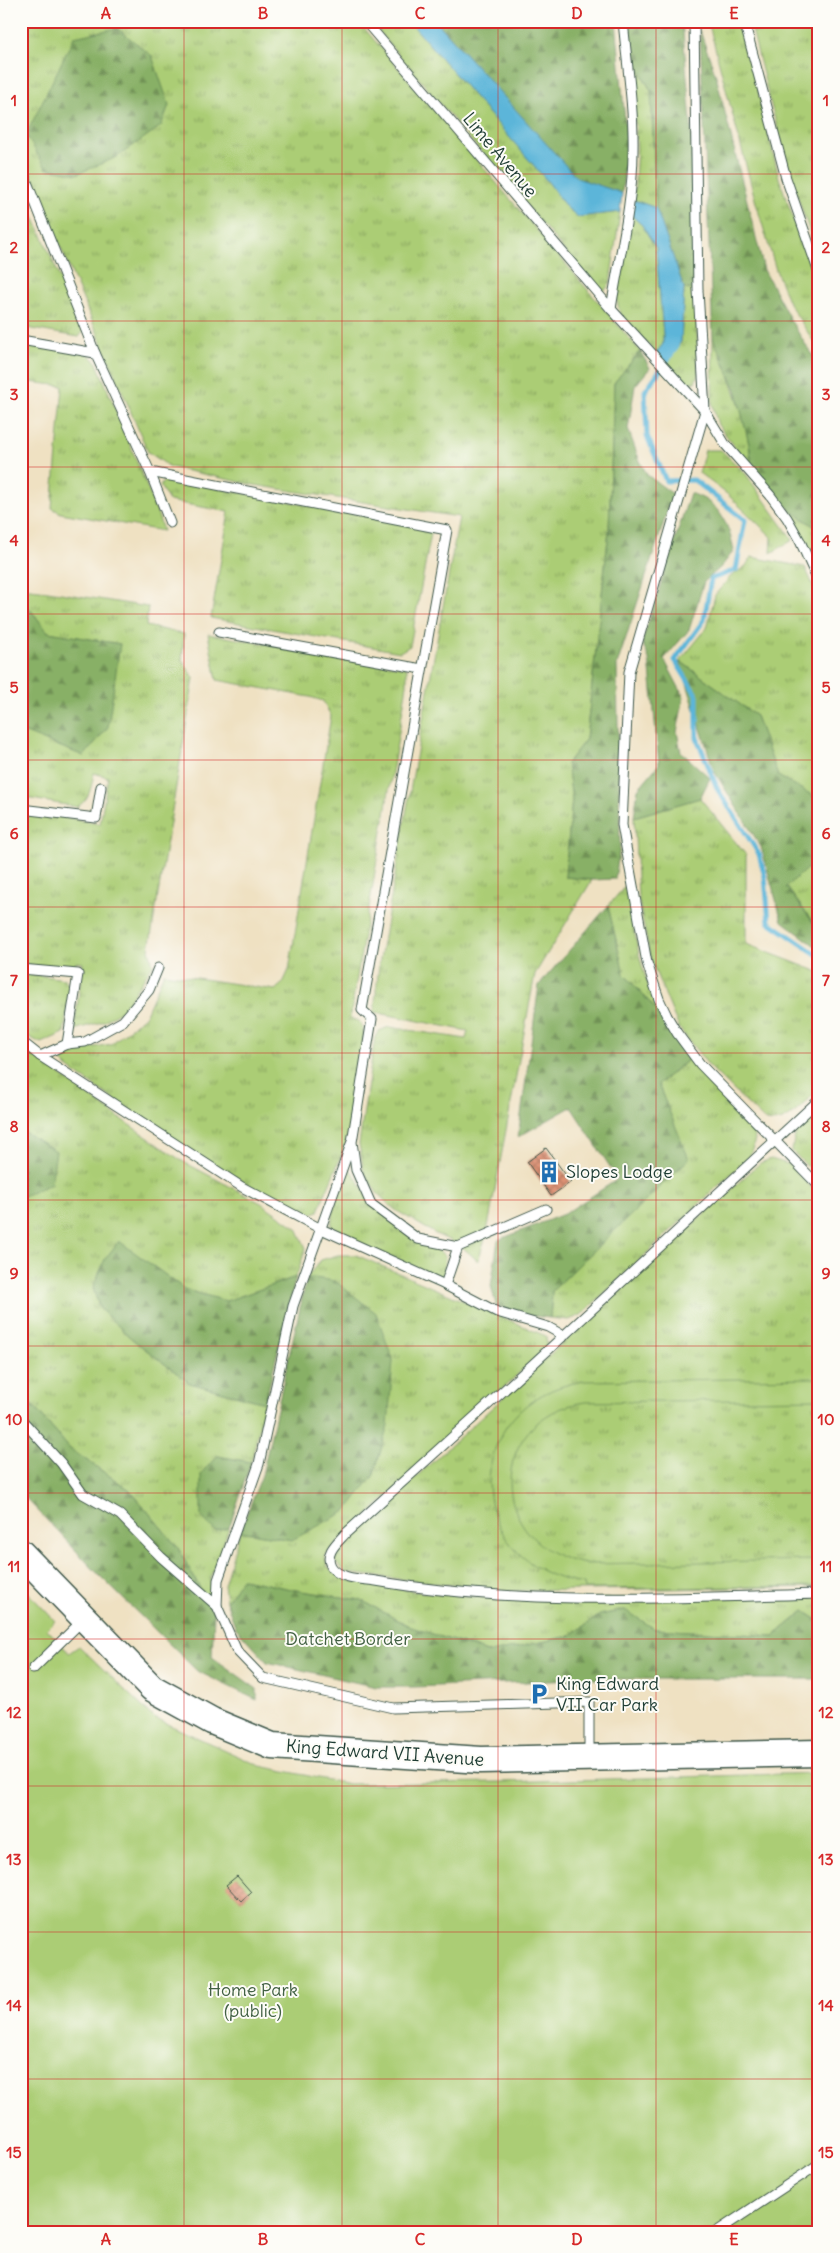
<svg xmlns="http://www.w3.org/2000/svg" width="840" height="2253" viewBox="0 0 840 2253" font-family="Delius,sans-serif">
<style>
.grass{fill:url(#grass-tufts);stroke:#658554}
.forest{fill:url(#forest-firs);stroke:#54764d}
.park{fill:#abcd75;stroke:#658554}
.water{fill:#5cb5d9;stroke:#3e7986}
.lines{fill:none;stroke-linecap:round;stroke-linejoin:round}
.stream{stroke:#5cb5d9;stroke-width:5}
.building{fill:url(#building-cross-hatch)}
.lane-casing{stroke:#3e5649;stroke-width:11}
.secondary-casing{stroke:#3e5649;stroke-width:29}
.lane{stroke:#fff;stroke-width:9}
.secondary{stroke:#fff;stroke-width:26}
.grid{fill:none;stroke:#d62828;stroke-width:1;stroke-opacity:0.55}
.labels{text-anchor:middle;stroke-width:4;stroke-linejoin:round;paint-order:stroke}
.street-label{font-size:18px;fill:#1f3d34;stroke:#fdfcf7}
.poi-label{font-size:18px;fill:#1f3d34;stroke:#fdfcf7;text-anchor:start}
.park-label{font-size:18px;fill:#426144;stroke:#fdfcf7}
.neatline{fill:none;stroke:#d62828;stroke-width:2}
.grid-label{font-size:16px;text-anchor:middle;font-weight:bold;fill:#d62828}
</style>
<defs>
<pattern id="grass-tufts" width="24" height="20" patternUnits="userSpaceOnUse" patternTransform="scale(1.25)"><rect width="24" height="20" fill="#abcd75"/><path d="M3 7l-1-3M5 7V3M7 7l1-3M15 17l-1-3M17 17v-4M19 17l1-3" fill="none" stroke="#8ba861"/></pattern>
<pattern id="forest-firs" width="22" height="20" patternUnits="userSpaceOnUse" patternTransform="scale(1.25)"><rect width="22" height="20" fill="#88b066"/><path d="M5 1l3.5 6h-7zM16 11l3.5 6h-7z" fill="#6f9055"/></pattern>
<pattern id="building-cross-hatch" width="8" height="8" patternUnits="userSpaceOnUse" patternTransform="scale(1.25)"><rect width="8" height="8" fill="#dd9174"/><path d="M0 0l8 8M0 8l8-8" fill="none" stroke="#b37860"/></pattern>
</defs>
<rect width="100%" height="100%" fill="#fdfcf7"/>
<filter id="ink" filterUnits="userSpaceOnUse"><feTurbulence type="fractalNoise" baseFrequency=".02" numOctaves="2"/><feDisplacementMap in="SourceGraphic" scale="10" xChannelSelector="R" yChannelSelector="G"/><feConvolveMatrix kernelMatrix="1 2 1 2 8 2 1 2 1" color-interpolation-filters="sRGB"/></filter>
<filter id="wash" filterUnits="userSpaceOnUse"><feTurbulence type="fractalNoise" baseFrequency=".0096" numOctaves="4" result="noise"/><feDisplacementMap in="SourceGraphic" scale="20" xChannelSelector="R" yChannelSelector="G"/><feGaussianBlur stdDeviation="1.12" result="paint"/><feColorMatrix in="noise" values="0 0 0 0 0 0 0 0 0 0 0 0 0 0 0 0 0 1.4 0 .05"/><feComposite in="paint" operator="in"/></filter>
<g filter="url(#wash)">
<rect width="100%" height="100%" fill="#efe1c2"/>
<g class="grass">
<path d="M21 21H358L640 351 614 383 609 530 586 739 567 763 572 799 565 877 592 880 535 974 487 1232 478 1261 461 1246 434 1233 394 1209 377 1193 364 1172 359 1144 375 1037 379 1031 389 1027 466 1039 468 1031 374 1012 379 965 459 517 254 485 170 467 148 452 21 154Z"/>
<path d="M370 21H409L549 183 566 207 578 217 620 212 610 284 604 291 593 284Z"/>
<path d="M708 21H741L779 178 819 291V350L789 303 776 270 756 203Z"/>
<path d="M750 21H819V258C790 180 769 101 750 21Z"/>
<path d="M630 52 651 91 656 208 634 200 637 148Z"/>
<path d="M21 186 83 332 79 337 21 327Z"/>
<path d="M631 215 642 225 656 248 663 334V344L656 353 620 314 616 296Z"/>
<path d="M684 288 696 291 698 375 695 382 686 384 664 362 681 342Z"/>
<path d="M713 338C731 379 749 421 751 467L718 425 712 403Z"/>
<path d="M21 339 84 351 96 361 156 509 163 531 61 513 52 508 63 386 21 381Z"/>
<path d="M705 450H721L745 473 793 540 771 553 772 537 727 494 699 473Z"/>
<path d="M172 480 432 528 410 646 400 652 211 618 229 512 169 501 160 486 164 481Z"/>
<path d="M789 509 818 529 819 567Z"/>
<path d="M751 557 805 567 819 599V799L778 777 756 716 680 661 707 628 715 595 730 577 746 566Z"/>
<path d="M21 588 48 591 148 607 146 626 184 634 182 660 194 678 149 949 153 965 123 1009 105 1021 74 1030 83 963 76 962 73 970 21 964V809L100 824 108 777 94 773C91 788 90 799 77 807L21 797V731L84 756 120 644 48 632 26 605 21 614Z"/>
<path d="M208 634 407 668V685L350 1018 360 1022 364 1033 347 1142 318 1211 305 1217 179 1145 67 1067 59 1058 74 1051 111 1044 145 1016 164 973 275 990 283 983 289 970 331 716 323 701 310 697 217 680Z"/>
<path d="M700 798 746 855V944L819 972V1089C803 1103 786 1129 764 1120L709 1066 679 1028 651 961 638 897 634 817Z"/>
<path d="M819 858V930L786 886Z"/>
<path d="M627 884C633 929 640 973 660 1014L624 974 608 906Z"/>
<path d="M21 973 65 979 70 988 64 1033 41 1043 21 1033Z"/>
<path d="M21 1046 115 1115 182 1161 261 1203 297 1228 306 1248 296 1277 226 1301 186 1290 119 1242 93 1288 100 1309 132 1339 190 1383 265 1403 251 1462 217 1456 215 1531 229 1528 210 1578 214 1614 178 1548 130 1490 70 1449 21 1392Z"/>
<path d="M689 1059 752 1127 755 1140 750 1156 581 1315 569 1320 550 1318 552 1291 688 1159 658 1084Z"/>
<path d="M819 1108V1178L792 1151C795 1128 802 1123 819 1108Z"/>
<path d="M771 1159 788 1164 819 1195V1587L506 1591 347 1573 335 1562 337 1552 347 1540 760 1163Z"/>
<path d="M349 1168 377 1208 430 1243 445 1256 444 1274 434 1280 331 1229 333 1209Z"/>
<path d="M338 1255H356L546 1336 547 1347 325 1555 327 1567 337 1575 347 1580 418 1592 498 1599 819 1597V1621L804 1611 774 1636 655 1629 624 1610 600 1615 570 1636 491 1653 411 1627 361 1600 301 1591 243 1579 226 1602 224 1585 240 1531 292 1540 307 1277 321 1260Z"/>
</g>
<g class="forest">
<path d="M436 21H616L627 144 622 193 577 179Z"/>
<path d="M627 21H682L691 123 696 291 684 288 656 208 651 91 630 52Z"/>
<path d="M117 28 152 56 169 105 161 126 117 157 77 174 46 168 26 135 74 37Z"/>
<path d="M700 31 716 76 764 270 791 321 819 366V532L818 529 789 509 751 467 750 448 736 390 713 338Z"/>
<path d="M640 351 650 368 635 386 628 429 639 459 647 475 673 494 617 665 620 847 615 879 592 880 565 877 572 799 567 763 586 739 609 530 614 383Z"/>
<path d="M690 493C719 502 728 522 734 550L722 566 704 582 689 630 664 659 684 697 677 732 681 752 710 778 700 798 634 817 638 789 659 764 649 659 642 642Z"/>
<path d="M26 604 48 632 120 644 108 727 84 756 21 731V614Z"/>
<path d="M680 661 756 716 778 776 819 799V858L786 887 819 930V949L782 921 761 847 714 771Z"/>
<path d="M608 906 624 974 660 1014 689 1059 658 1084 689 1159 552 1291 550 1318 516 1314 496 1305 491 1286 498 1240 564 1214 618 1179 571 1107 518 1137 539 985Z"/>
<path d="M21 1130 56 1151 51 1184 21 1197Z"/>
<path d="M119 1241 186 1290 226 1301 296 1277 265 1403 190 1383 132 1339 100 1309 93 1288 105 1259Z"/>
<path d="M307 1277 335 1281 376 1313 393 1360 388 1425 374 1475 346 1511 292 1540 240 1531 262 1475Z"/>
<path d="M21 1392 70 1449 130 1490 178 1548 214 1614 212 1657 257 1689V1700L197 1671 101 1577 21 1493Z"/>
<path d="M217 1456 251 1462 229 1528 215 1531 201 1516V1474Z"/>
<path d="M242 1579 301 1591 361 1600 411 1627 490 1653 570 1636 600 1615 625 1610 655 1629 774 1636 804 1611 819 1621V1679H594L414 1687H376L267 1662 236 1628 226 1602Z"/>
</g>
<g class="park">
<path d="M819 1378V1399L585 1402C485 1417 485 1547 586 1564L819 1560V1586L585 1589 584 1584C458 1565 457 1401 584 1381Z"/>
<path d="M21 1585 55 1621 47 1629 69 1653 79 1646 154 1718 260 1766 348 1784 501 1782 819 1773V2226L810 2232H21Z"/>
</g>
<g class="water">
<path d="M409 21H436L577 178 622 193 620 212 578 217 566 207 549 183Z"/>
<path d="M634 200 656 208 684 288 681 342 664 362 656 353 663 344V334L656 248 642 225 631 215Z"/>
</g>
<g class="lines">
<path class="stream" d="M676 342V348L645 391 647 436 666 481 694 480 745 520 736 570 711 579 704 620 675 660 697 696V738L718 790 759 854 765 877 769 922 819 956"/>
</g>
<g id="blocks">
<g class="building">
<path d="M546 1148 571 1182 551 1196 527 1162Z"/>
<path d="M237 1876 251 1892 241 1901 226 1885Z"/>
</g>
</g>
</g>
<g filter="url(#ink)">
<use href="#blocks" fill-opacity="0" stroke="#3e5649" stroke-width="1"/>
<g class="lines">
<g class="lane-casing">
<g id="lane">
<path d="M365 21 611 309 705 411 725 444 770 495 787 518 800 541 819 583"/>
<path d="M694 21 698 290 705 411 629 672 622 825 647 963 659 999 667 1016 677 1033 700 1064 819 1186"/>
<path d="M744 21 786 178 819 273"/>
<path d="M21 167 95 353 150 472 170 523"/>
<path d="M611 309C619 257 633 203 633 151 634 108 627 64 623 21"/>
<path d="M21 340 95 353"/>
<path d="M150 472 447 530 362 1010 372 1019 352 1142 356 1170 371 1204 418 1239 458 1247"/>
<path d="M219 632 422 669"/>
<path d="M21 809 96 818 101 787"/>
<path d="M21 969 78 974 67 1044"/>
<path d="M21 1041 40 1056 242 1187 319 1228 445 1285 497 1312 548 1327 564 1336"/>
<path d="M40 1056 67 1044 85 1042 123 1021 149 990 158 968"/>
<path d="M819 1100 533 1364 345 1534C338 1542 324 1553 331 1566 338 1579 363 1579 376 1581 521 1606 673 1598 819 1594"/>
<path d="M445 1285 458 1247 546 1209"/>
<path d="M21 1419 61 1463 83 1494 120 1515 161 1557 217 1606 237 1651 263 1678 393 1708 589 1702V1755"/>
<path d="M217 1606 218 1580 259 1464 293 1306 351 1144"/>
<path d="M33 1669 83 1620"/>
<path d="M716 2232 819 2164"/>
</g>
</g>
<g class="secondary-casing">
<path id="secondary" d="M21 1553 152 1688 212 1721 272 1746 481 1760 819 1753"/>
</g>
<use href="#lane" class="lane"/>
<use href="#secondary" class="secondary"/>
</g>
</g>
<path class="grid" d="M184 21V2232M342 21V2232M498 21V2232M656 21V2232M21 174H819M21 321H819M21 467H819M21 614H819M21 760H819M21 907H819M21 1053H819M21 1200H819M21 1346H819M21 1493H819M21 1639H819M21 1786H819M21 1932H819M21 2079H819"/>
<defs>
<g id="building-bare" transform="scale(1.725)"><path d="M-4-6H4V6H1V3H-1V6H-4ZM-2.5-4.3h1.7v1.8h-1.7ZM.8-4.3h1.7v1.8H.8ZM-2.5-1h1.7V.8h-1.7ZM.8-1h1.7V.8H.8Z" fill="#1f6fb2" stroke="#fdfcf7" stroke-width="2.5" paint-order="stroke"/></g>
<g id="parking-bare" transform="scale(1.725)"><path d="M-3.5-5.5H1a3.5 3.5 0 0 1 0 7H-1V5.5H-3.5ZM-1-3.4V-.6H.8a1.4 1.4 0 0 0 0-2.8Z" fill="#1f6fb2" stroke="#fdfcf7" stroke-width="2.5" paint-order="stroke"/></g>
</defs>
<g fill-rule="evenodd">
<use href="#building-bare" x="549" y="1172"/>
<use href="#parking-bare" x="539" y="1694"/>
</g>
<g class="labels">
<g class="street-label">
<text transform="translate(500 155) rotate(50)" y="6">Lime Avenue</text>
<text transform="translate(385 1753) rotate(4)" y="6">King Edward VII Avenue</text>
</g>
<g class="poi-label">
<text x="566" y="1178">Slopes Lodge</text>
<text x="556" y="1690">King Edward<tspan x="556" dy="21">VII Car Park</tspan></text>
</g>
<g class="park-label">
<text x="348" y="1645">Datchet Border</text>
<text x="253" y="1996">Home Park<tspan x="253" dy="21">(public)</tspan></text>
</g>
</g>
<rect width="840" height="2253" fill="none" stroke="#fdfcf7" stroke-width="55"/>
<rect x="28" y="28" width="784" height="2198" class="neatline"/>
<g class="grid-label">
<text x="106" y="19">A</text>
<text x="263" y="19">B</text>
<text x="420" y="19">C</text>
<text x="577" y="19">D</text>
<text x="734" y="19">E</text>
<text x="14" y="106">1</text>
<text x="826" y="106">1</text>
<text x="14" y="253">2</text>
<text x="826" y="253">2</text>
<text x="14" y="400">3</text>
<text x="826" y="400">3</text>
<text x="14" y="546">4</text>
<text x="826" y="546">4</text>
<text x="14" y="693">5</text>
<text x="826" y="693">5</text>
<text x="14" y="839">6</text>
<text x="826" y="839">6</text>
<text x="14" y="986">7</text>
<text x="826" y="986">7</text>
<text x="14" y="1132">8</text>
<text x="826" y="1132">8</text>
<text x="14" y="1279">9</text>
<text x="826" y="1279">9</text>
<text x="14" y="1425">10</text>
<text x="826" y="1425">10</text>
<text x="14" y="1572">11</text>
<text x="826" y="1572">11</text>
<text x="14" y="1718">12</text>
<text x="826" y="1718">12</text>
<text x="14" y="1865">13</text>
<text x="826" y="1865">13</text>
<text x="14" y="2011">14</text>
<text x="826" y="2011">14</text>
<text x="14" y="2158">15</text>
<text x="826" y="2158">15</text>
<text x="106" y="2245">A</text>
<text x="263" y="2245">B</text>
<text x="420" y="2245">C</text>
<text x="577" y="2245">D</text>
<text x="734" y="2245">E</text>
</g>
</svg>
